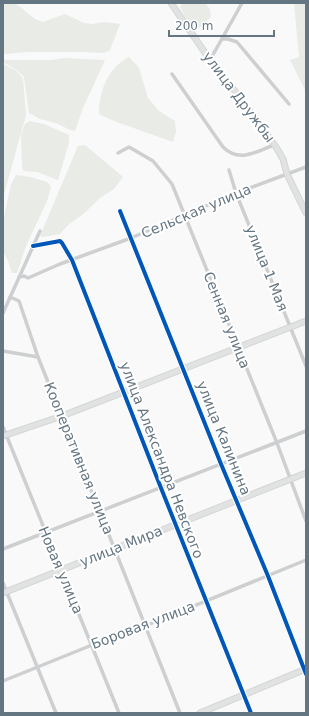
<svg xmlns="http://www.w3.org/2000/svg" width="309" height="716" viewBox="0 0 309 716" font-family="'DejaVu Sans',sans-serif">
<style>
.green{fill:#e8ebe6}
.lines{fill:none;stroke-linecap:round;stroke-linejoin:round}
.secondary-casing{stroke:#d5d6d7;stroke-width:7}
.street{stroke:#cecfd0;stroke-width:3.5}
.secondary{stroke:#e1e2e2;stroke-width:5}
.cycleway-casing{stroke:#fff;stroke-width:6}
.cycleway{stroke:#0057b8;stroke-width:4}
.labels{text-anchor:middle;stroke-width:4;stroke-linejoin:round;paint-order:stroke}
.street-label{font-size:14px;fill:#657683;stroke:#fff}
</style>
<rect width="100%" height="100%" fill="#f9f9f9"/>
<g class="green">
<path d="M3 3H15L35 19 43 22 65 14 84 23 92 24 104 22 120 24 110 50 104 53 83 52H29L3 54Z"/>
<path d="M183 3H205L210 9 211 17C205 22 201 28 194 31L188 22 180 7Z"/>
<path d="M294 3H306V92L290 60 299 57Z"/>
<path d="M129 57 139 68 148 98 159 111 175 121 176 132 173 142 114 121 99 114C99 91 108 68 129 57Z"/>
<path d="M64 58 105 60 83 108 75 131 70 130 56 123 40 119 29 113 24 77 17 70 3 62V60H52Z"/>
<path d="M3 64 17 71 23 79 26 115 3 198Z"/>
<path d="M30 121 44 124 69 135V143L58 180 37 172 24 171 22 168 21 135 25 124Z"/>
<path d="M85 145 123 177 114 189 100 198 82 215 69 224 60 234 43 237 40 236 78 146Z"/>
<path d="M16 175 31 177 47 182 51 187 47 201 26 246 17 273H12L8 261 3 251V222L11 184Z"/>
</g>
<g class="lines">
<g class="secondary-casing">
<g id="secondary">
<path d="M171 3 210 60 242 100 276 147 283 159 287 174 306 213"/>
<path d="M3 436 62 416 306 321"/>
<path d="M3 593 306 473"/>
<path d="M200 713 306 669"/>
</g>
</g>
<g class="street">
<path d="M222 39H228L237 42 289 104"/>
<path d="M210 60 242 3"/>
<path d="M172 74 223 147C239 163 256 152 274 145"/>
<path d="M118 153 129 147 153 161 172 184 277 443 306 521"/>
<path d="M229 170 236 193 306 366"/>
<path d="M120 211 221 464 268 576 306 674"/>
<path d="M33 246 60 241 62 243 72 260 161 488 251 713"/>
<path d="M19 277 24 276 28 278 60 264 131 238 236 193 306 167"/>
<path d="M10 297 19 301 38 357 180 713"/>
<path d="M3 313 40 231"/>
<path d="M3 351 38 357"/>
<path d="M3 427 119 713"/>
<path d="M3 549 306 431"/>
<path d="M3 583 56 713"/>
<path d="M3 681 92 645 145 626 306 560"/>
</g>
<use href="#secondary" class="secondary"/>
<g class="cycleway-casing">
<g id="cycleway">
<path d="M120 211 221 464 268 576 306 674"/>
<path d="M33 246 60 241 62 243 72 260 161 488 251 713"/>
</g>
</g>
<use href="#cycleway" class="cycleway"/>
</g>
<g class="labels">
<g class="street-label">
<text transform="translate(239 97) rotate(53)" y="5">улица Дружбы</text>
<text transform="translate(196 211) rotate(-23)" y="5">Сельская улица</text>
<text transform="translate(267 268) rotate(68)" y="5">улица 1 Мая</text>
<text transform="translate(227 320) rotate(68)" y="5">Сенная улица</text>
<text transform="translate(224 438) rotate(68)" y="5">улица Калинина</text>
<text transform="translate(79 458) rotate(68)" y="5">Кооперативная улица</text>
<text transform="translate(162 460) rotate(69)" y="5">улица Александра Невского</text>
<text transform="translate(121 546) rotate(-22)" y="5">улица Мира</text>
<text transform="translate(61 570) rotate(67)" y="5">Новая улица</text>
<text transform="translate(143 625) rotate(-21)" y="5">Боровая улица</text>
</g>
</g>
<rect width="309" height="716" fill="none" stroke="#657683" stroke-width="8"/>
<path d="M169 30v6h105v-6" fill="none" stroke="#657683" stroke-width="2"/>
<text x="175" y="30" font-size="12" fill="#657683" stroke="#ffffff" stroke-width="3" paint-order="stroke">200 m</text>
</svg>
